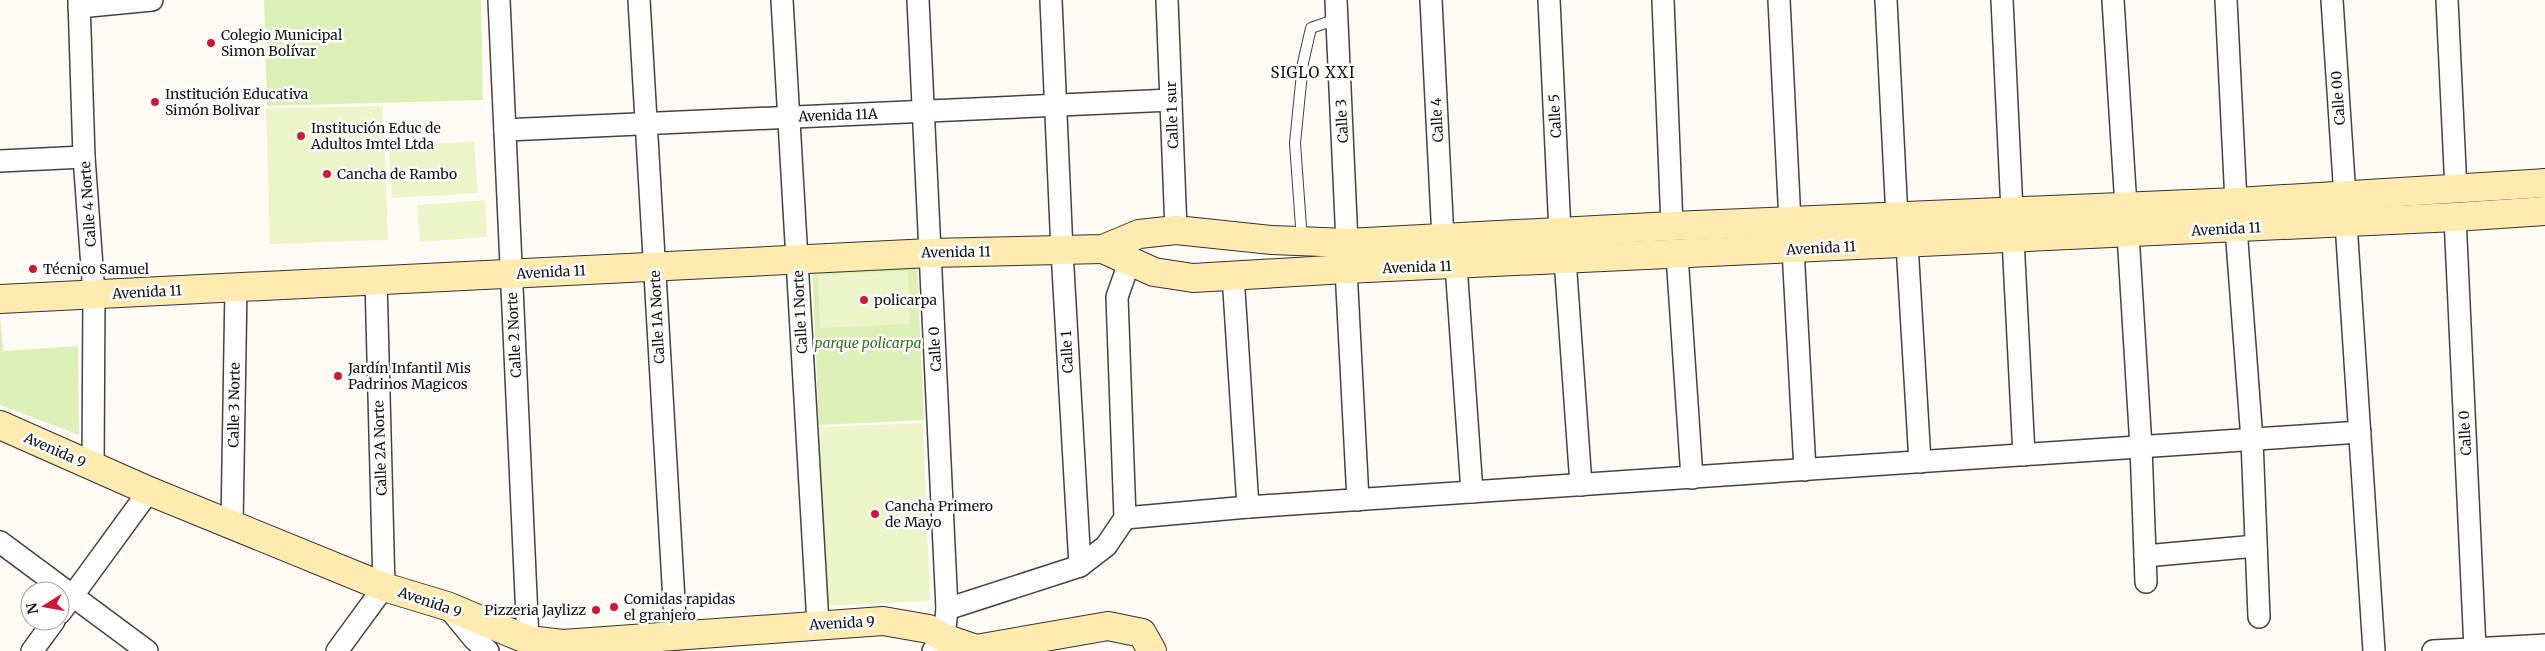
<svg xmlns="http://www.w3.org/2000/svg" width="2545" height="651" viewBox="0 0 2545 651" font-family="Merriweather,serif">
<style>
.green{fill:#dcefb7}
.pitch{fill:#ecf5ca}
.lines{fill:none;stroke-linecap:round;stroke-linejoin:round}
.lane-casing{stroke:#434343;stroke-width:12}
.street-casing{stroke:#434343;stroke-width:24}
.secondary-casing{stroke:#323232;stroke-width:30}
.lane{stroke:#fff;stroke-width:10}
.street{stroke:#fff;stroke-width:21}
.secondary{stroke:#ffebaf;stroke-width:28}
.poi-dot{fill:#d21639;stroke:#fff;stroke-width:2}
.labels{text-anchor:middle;stroke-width:5;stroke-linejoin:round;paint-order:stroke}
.poi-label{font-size:14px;fill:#101010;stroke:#fff;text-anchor:start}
.street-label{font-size:14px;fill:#101010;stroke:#fff}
.park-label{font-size:14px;font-style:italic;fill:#367117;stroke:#fff}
.neighbourhood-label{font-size:15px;letter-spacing:1px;fill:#101010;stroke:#fff}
</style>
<rect width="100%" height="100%" fill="#fffbf4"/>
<g class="green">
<path d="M264 0H481L483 100 267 106Z"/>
<path d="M917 262 924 420 819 425 812 267Z"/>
<path d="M0 314 3 351 78 346 79 435 0 405Z"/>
</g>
<g class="pitch">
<path d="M383 106 388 240 270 244 266 108Z"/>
<path d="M474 141 478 193 392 198 389 147Z"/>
<path d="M485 200 487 237 420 242 417 205Z"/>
<path d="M908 271 910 324 820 328 818 275Z"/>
<path d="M923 423 930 601 827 606 819 427Z"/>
</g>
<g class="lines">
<g class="lane-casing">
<path id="lane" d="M1302 241 1295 143 1303 63 1311 28 1337 19"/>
</g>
<g class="street-casing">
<g id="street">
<path d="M79 0 84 157 94 294 93 467"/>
<path d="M499 0 528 640"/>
<path d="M639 0 676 635"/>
<path d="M782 0 818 624"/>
<path d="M918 0 947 609 944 638 933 651"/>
<path d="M1051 0 1062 251 1080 566"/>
<path d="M1167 0 1176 230"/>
<path d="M1336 0 1347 243"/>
<path d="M1431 0 1443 239"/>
<path d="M1549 0 1560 232"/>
<path d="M1663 0 1672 226"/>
<path d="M1779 0 1790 222"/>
<path d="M1886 0 1897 218"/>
<path d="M2002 0 2012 211"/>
<path d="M2113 0 2126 207"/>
<path d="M2226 0 2236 202"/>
<path d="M2332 0 2345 197"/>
<path d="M2447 0 2456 190"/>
<path d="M79 7 152 0"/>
<path d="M505 130 1171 100"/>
<path d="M0 161 84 157"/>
<path d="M2455 217 2475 649"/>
<path d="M2346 223 2374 651"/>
<path d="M2236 228 2252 440 2259 617"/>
<path d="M2128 234 2141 447 2146 582"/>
<path d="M2013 239 2024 455"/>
<path d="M1907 244 1920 462"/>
<path d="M1793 249 1805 470"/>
<path d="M1677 255 1692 478"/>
<path d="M1565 259 1581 485"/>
<path d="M1456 265 1472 492"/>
<path d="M1346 269 1358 500"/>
<path d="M1233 275 1248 507"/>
<path d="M1125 518 1248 507 2360 432"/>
<path d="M232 524 236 287"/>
<path d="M0 542 147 651"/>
<path d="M2145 556 2256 546"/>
<path d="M447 606 474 639 488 651"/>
<path d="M947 609 1080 566 1106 546 1125 518 1117 297 1129 263"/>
<path d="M60 613 149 491"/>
<path d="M32 651 54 621"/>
<path d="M337 651 384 587 376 280"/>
<path d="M2433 651 2545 645"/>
</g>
</g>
<g class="secondary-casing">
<g id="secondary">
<path d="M1103 249 1154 272 1193 278 1346 269 2455 217 2545 211"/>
<path d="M0 299 930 253 1103 249 1139 234 1176 230 1272 240 1347 243 1672 226 2236 202 2545 183"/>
<path d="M0 425 149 491 384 587 447 606 528 640 563 644 883 621 929 629 944 638 976 649 1108 626 1142 633 1152 651"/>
</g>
</g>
<use href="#lane" class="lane"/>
<use href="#street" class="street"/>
<use href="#secondary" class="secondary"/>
</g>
<g class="poi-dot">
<circle cx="211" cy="43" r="5"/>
<circle cx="155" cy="102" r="5"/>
<circle cx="301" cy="136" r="5"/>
<circle cx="327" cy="174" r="5"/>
<circle cx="33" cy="269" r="5"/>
<circle cx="864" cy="300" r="5"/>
<circle cx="338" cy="376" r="5"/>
<circle cx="875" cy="514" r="5"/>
<circle cx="614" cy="607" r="5"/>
<circle cx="596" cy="610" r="5"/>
</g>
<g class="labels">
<g class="poi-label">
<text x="221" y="40">Colegio Municipal<tspan x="221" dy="16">Simon Bolívar</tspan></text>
<text x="165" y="99">Institución Educativa<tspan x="165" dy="16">Simón Bolivar</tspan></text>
<text x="311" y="133">Institución Educ de<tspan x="311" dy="16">Adultos Imtel Ltda</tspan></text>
<text x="337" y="179">Cancha de Rambo</text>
<text x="43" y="274">Técnico Samuel</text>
<text x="874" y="305">policarpa</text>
<text x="348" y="373">Jardín Infantil Mis<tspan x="348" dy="16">Padrinos Magicos</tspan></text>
<text x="885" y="511">Cancha Primero<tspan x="885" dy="16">de Mayo</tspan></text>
<text x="624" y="604">Comidas rapidas<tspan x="624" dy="16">el granjero</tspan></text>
<text x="586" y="615" text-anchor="end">Pizzeria Jaylizz</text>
</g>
<g class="street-label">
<text transform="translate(2338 98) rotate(-94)" y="5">Calle 00</text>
<text transform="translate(838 115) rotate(-2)" y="5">Avenida 11A</text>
<text transform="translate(1172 115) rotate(-92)" y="5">Calle 1 sur</text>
<text transform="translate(1555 116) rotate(-93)" y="5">Calle 5</text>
<text transform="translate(1437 120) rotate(-93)" y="5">Calle 4</text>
<text transform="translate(1342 121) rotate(-93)" y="5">Calle 3</text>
<text transform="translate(88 204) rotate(-94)" y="5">Calle 4 Norte</text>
<text transform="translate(2226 229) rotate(-3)" y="5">Avenida 11</text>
<text transform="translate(1821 248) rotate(-3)" y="5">Avenida 11</text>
<text transform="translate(956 252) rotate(-1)" y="5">Avenida 11</text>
<text transform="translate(1417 267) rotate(-2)" y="5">Avenida 11</text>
<text transform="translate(551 272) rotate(-3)" y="5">Avenida 11</text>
<text transform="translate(147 292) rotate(-3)" y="5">Avenida 11</text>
<text transform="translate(800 312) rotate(-93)" y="5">Calle 1 Norte</text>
<text transform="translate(657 317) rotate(-93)" y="5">Calle 1A Norte</text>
<text transform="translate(514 335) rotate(-93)" y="5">Calle 2 Norte</text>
<text transform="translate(935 349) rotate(-93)" y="5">Calle 0</text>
<text transform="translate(1067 352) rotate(-93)" y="5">Calle 1</text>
<text transform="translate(234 405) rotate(-89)" y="5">Calle 3 Norte</text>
<text transform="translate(2465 433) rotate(-93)" y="5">Calle 0</text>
<text transform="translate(380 448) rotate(-92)" y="5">Calle 2A Norte</text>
<text transform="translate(55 450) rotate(24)" y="5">Avenida 9</text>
<text transform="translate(430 602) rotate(19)" y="5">Avenida 9</text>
<text transform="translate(842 623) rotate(-3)" y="5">Avenida 9</text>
</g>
<g class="park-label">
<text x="868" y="348">parque policarpa</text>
</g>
<g class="neighbourhood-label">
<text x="1313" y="78">SIGLO XXI</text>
</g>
</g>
<g transform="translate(45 606) rotate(259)"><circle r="24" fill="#ffffff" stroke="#9f9f9f"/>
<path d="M0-4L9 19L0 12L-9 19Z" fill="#d21639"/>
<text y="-8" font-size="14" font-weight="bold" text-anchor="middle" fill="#101010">N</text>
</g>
</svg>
